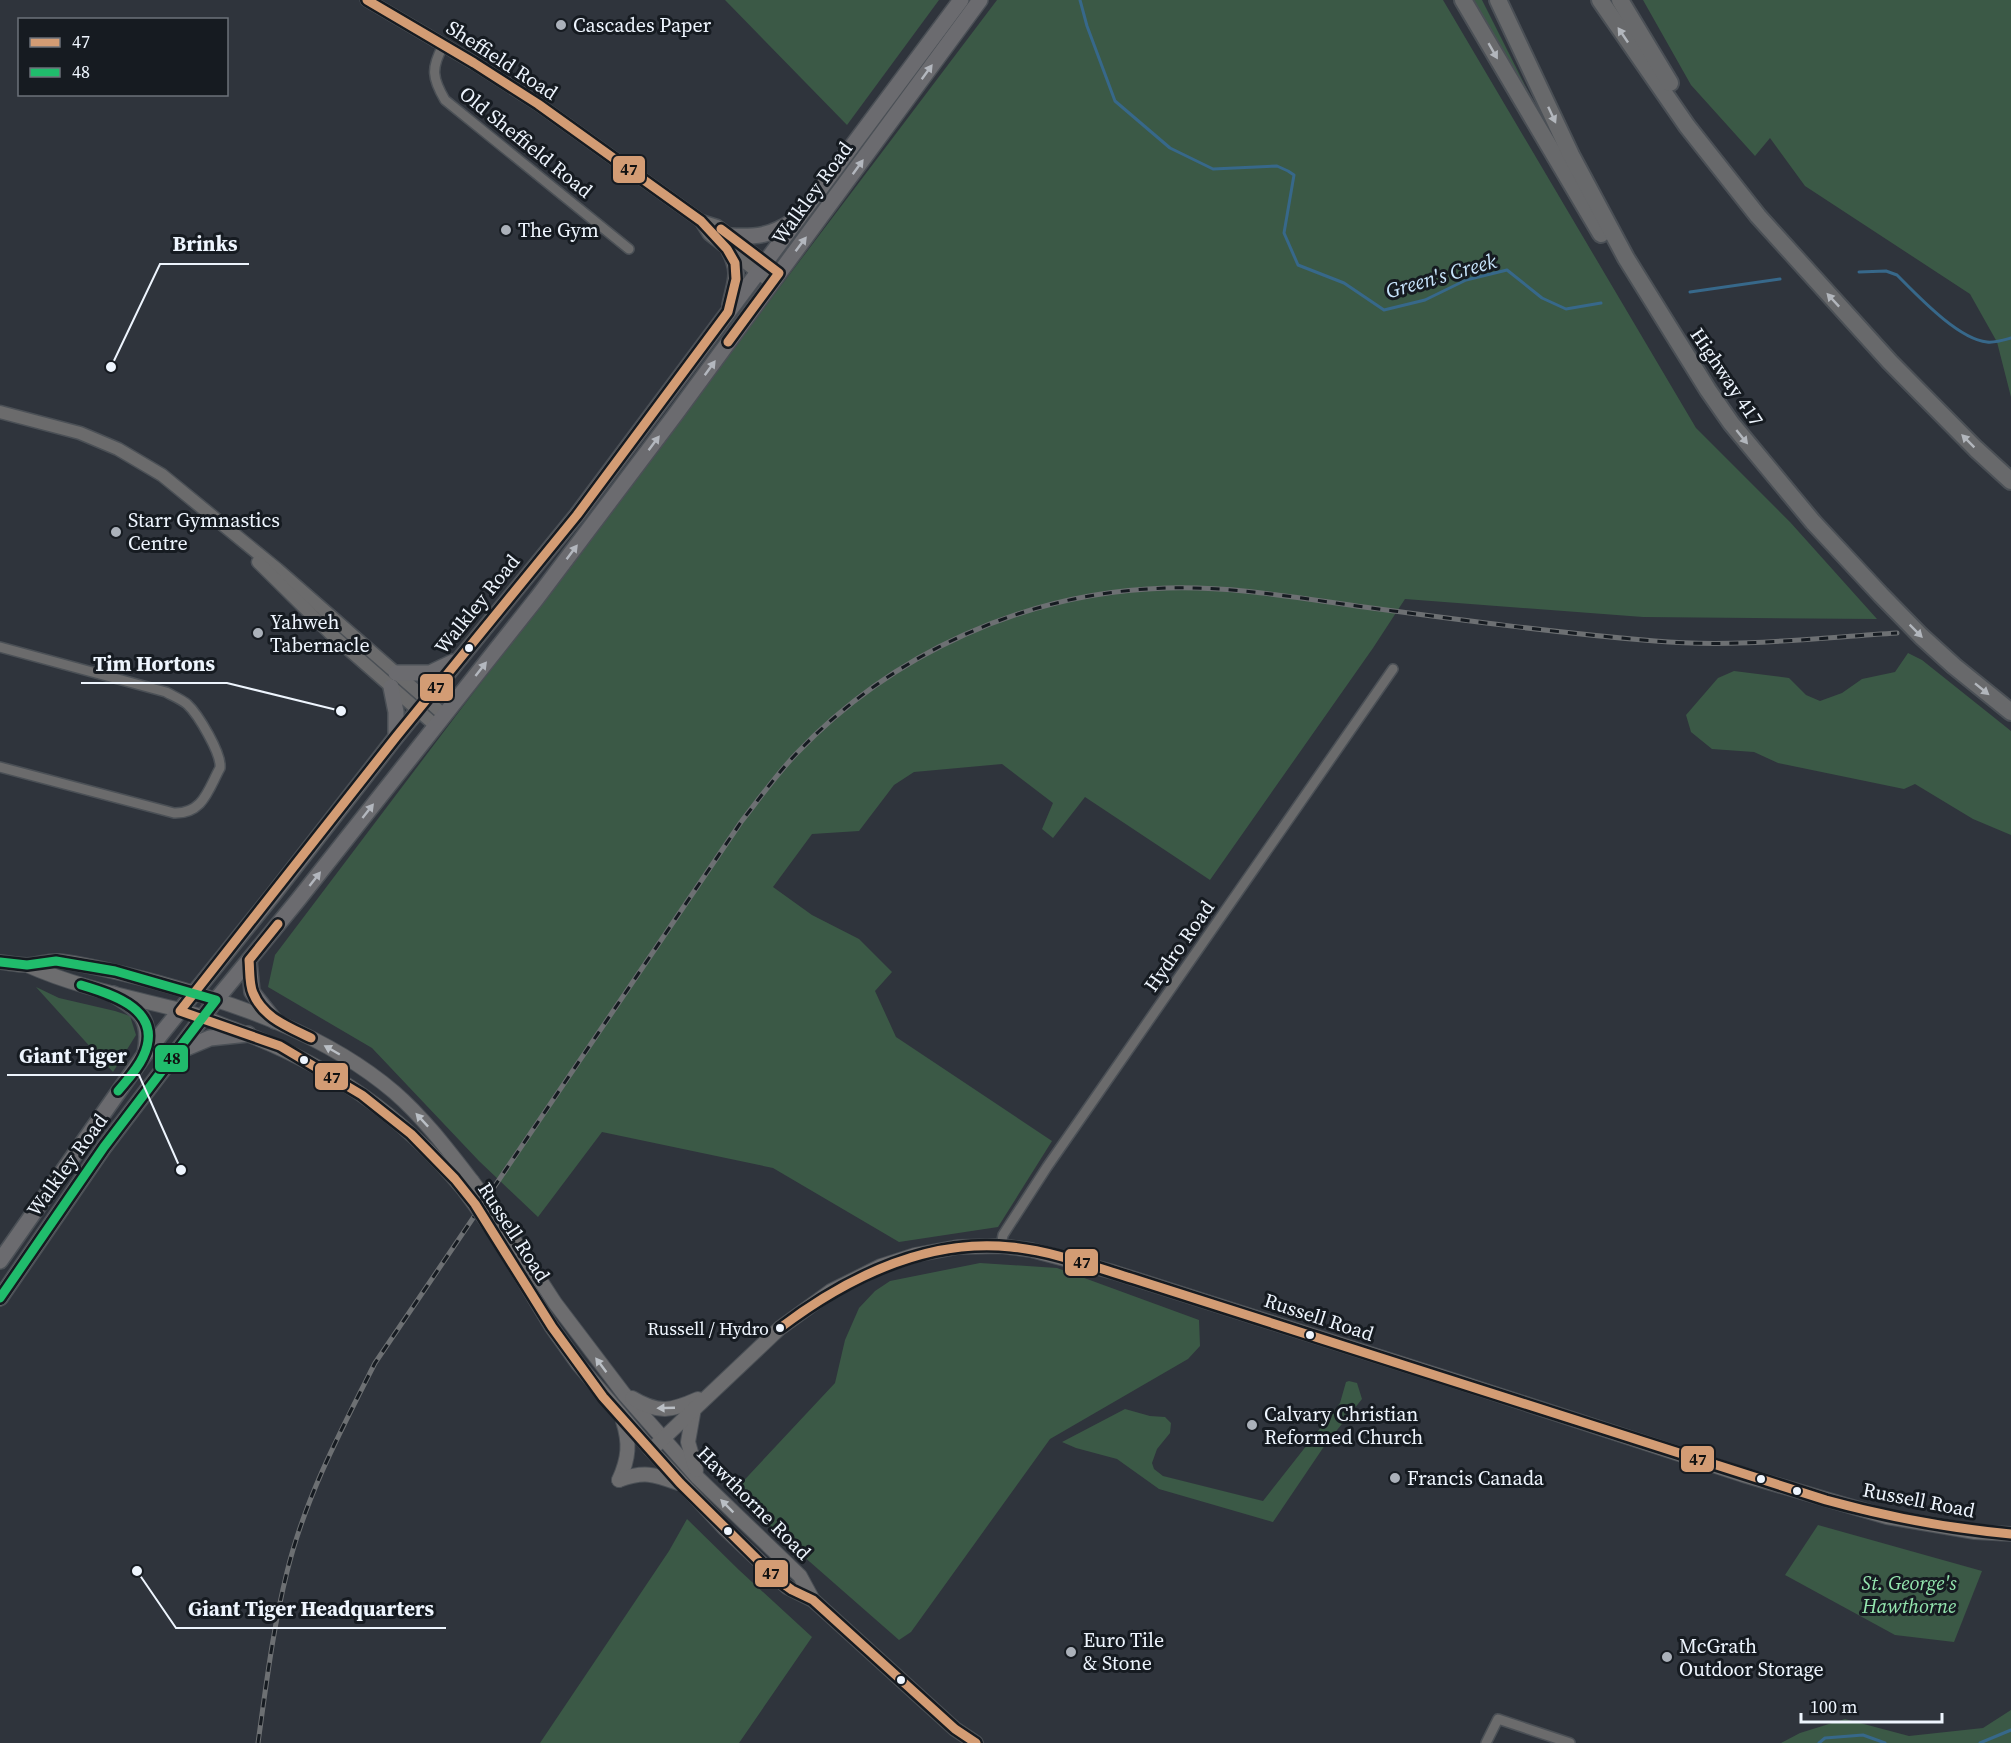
<svg xmlns="http://www.w3.org/2000/svg" width="2011" height="1743" viewBox="0 0 2011 1743" font-family="'Source Serif 4',serif">
<style>
.green{fill:#3b5946}
.lines{fill:none;stroke-linecap:round;stroke-linejoin:round}
.stream{stroke:#37688a;stroke-width:3}
.minor-casing{stroke:#4b5056;stroke-width:12}
.tertiary-casing{stroke:#4b5056;stroke-width:15}
.secondary-casing{stroke:#4b5056;stroke-width:16}
.primary-casing{stroke:#4b5056;stroke-width:18}
.motorway-casing{stroke:#4b5056;stroke-width:20}
.minor{stroke:#6b6b6c;stroke-width:9}
.tertiary{stroke:#6b6b6c;stroke-width:12}
.secondary{stroke:#6d6d6f;stroke-width:14}
.primary{stroke:#6b6b6f;stroke-width:15}
.motorway{stroke:#68696b;stroke-width:16}
.rail-casing{stroke:#6d7073;stroke-width:5}
.rail{stroke:#161b21;stroke-width:3;stroke-dasharray:9;stroke-linecap:butt}
.secondary-bridge-casing{stroke:#4b5056;stroke-width:16;stroke-linecap:butt}
.secondary-bridge{stroke:#6d6d6f;stroke-width:14}
.bus-1-casing{stroke:#161b21;stroke-width:14}
.bus-2-casing{stroke:#161b21;stroke-width:14}
.bus-1{stroke:#d39c74;stroke-width:9}
.bus-2{stroke:#20bc6c;stroke-width:9}
.oneway{fill:#b2b6bc}
.oneway2{fill:#b3b7be}
.oneway3{fill:#babfc5}
.poi-dot{fill:#abb1ba;stroke:#161b21;stroke-width:2}
.bus-dot{fill:#eef5fe;stroke:#161b21;stroke-width:2}
.labels{text-anchor:middle;stroke-width:6;stroke-linejoin:round;paint-order:stroke}
.bus-label{font-size:18px;fill:#eef5fe;stroke:#161b21;text-anchor:end}
.poi-label{font-size:20px;fill:#eef5fe;stroke:#161b21;text-anchor:start}
.street-label{font-size:20px;fill:#eef5fe;stroke:#161b21}
.park-label{font-size:20px;font-style:italic;fill:#94e6af;stroke:#161b21}
.water-label{font-size:21px;font-style:italic;fill:#c8e5fd;stroke:#161b21}
.leader{fill:none;stroke:#eef5fe;stroke-width:2}
.callout-dot{fill:#eef5fe;stroke:#161b21;stroke-width:2}
.callout-label{font-size:21px;text-anchor:middle;font-weight:bold;fill:#eef5fe;stroke:#161b21;stroke-width:6;stroke-linejoin:round;paint-order:stroke}
.line-badge{stroke:#161b21;stroke-width:2}
.pale-badge-label{font-size:16px;text-anchor:middle;font-weight:bold;fill:#111}
</style>
<rect width="100%" height="100%" fill="#2f343c"/>
<g class="green">
<path d="M725 0H939L847 125Z"/>
<path d="M997 0H1443L1696 428 1790 522 1877 619 1643 617 1405 599 1373 648 1210 880 1085 797 1053 838 1042 829 1053 803 1002 764 914 772 894 785 859 831 812 834 773 887 812 915 859 939 892 972 875 991 896 1037 1052 1141 998 1227 899 1242 773 1168 602 1132 538 1217 479 1161 372 1048 268 987 275 955Z"/>
<path d="M1468 0H1482L1545 125Z"/>
<path d="M1643 0H2011V397L1997 342 1970 294 1805 186 1770 138 1755 156 1691 85Z"/>
<path d="M1908 653 1922 660 2011 731V835L1973 819 1915 784 1904 789 1778 763 1754 752 1712 749 1691 732 1686 715 1718 678 1734 671 1789 678 1806 695 1820 701 1842 693 1862 679 1895 672Z"/>
<path d="M36 987 59 998 115 1011 130 1016 136 1035 113 1072Z"/>
<path d="M980 1263 1057 1268 1199 1320 1200 1346 1188 1359 1050 1439 911 1632 899 1640 737 1498 735 1490 835 1383 845 1340 859 1308 875 1291 890 1281Z"/>
<path d="M1349 1381 1357 1383 1362 1399 1325 1445 1273 1522 1159 1489 1117 1459 1076 1448 1062 1442 1125 1409 1150 1416 1165 1417 1171 1423 1170 1433 1157 1449 1152 1463 1154 1469 1163 1476 1263 1501 1340 1403 1346 1382Z"/>
<path d="M687 1519 739 1570 812 1637 739 1743H540L669 1551Z"/>
<path d="M1818 1525 1982 1571 1954 1642 1895 1635 1785 1575Z"/>
<path d="M2011 1710V1743H1781L1800 1733 1845 1719 1909 1736 1983 1728Z"/>
</g>
<g class="lines">
<g class="stream">
<path d="M1080 0 1087 26 1115 101 1170 148 1213 169 1277 166 1288 171 1294 175 1284 233 1298 265 1344 283 1384 310 1425 300 1466 280 1507 270 1542 298 1566 309 1601 303"/>
<path d="M1859 272 1886 271 1897 275C1918 296 1958 339 1987 342 1995 343 2004 340 2011 338"/>
<path d="M1690 292 1780 279"/>
<path d="M1819 1743 1825 1738 1863 1735 1885 1743"/>
<path d="M1980 1743 2011 1730"/>
</g>
<g class="minor-casing">
<g id="minor">
<path d="M443 46C431 68 432 78 445 100L629 249"/>
<path d="M0 647 166 692C173 696 181 699 187 704 198 714 222 754 220 768 208 790 203 814 174 813L0 767"/>
<path d="M1001 1246 1003 1235 1047 1167 1393 669"/>
<path d="M1486 1743 1498 1719 1570 1743"/>
</g>
</g>
<g class="tertiary-casing">
<g id="tertiary">
<path d="M367 0 474 63 538 104 701 221 717 226 779 273"/>
<path d="M701 221 709 234 765 278"/>
<path d="M0 412 80 433 118 449 162 475 277 569 444 715"/>
<path d="M258 562 330 633 436 726"/>
</g>
</g>
<g class="secondary-casing">
<g id="secondary">
<path d="M0 962C9 963 18 965 27 965 38 965 48 960 59 961 92 965 124 974 156 982 240 1005 327 1035 394 1092 424 1118 448 1150 472 1181"/>
<path d="M27 965C76 987 128 997 180 1010 199 1015 217 1023 236 1030 329 1065 400 1113 464 1190"/>
<path d="M505 1226 555 1303 624 1394 698 1478 800 1576 813 1600"/>
<path d="M496 1234 551 1326 578 1364 651 1450 725 1529 787 1587 813 1600 955 1729 976 1743"/>
<path d="M632 1398C659 1414 671 1411 698 1399"/>
<path d="M694 1408 688 1442 696 1470"/>
<path d="M651 1450 780 1328 831 1291 881 1266 915 1255 958 1247 1001 1246 1031 1250 1113 1272 1459 1382 1743 1475 1887 1517 1975 1532 2011 1534"/>
<path d="M619 1480C629 1458 630 1443 623 1421"/>
<path d="M619 1480C644 1471 653 1474 678 1483"/>
</g>
</g>
<g class="primary-casing">
<g id="primary">
<path d="M731 236C757 237 770 236 793 221"/>
<path d="M729 250C741 273 735 281 730 305"/>
<path d="M396 673H430L453 662"/>
<path d="M391 687 396 712V737"/>
<path d="M249 960 252 992 275 1021"/>
<path d="M113 994C141 1011 152 1019 145 1054"/>
<path d="M179 1051 210 1038 248 1034"/>
<path d="M0 1261 145 1054 273 895 396 737 577 515 961 0"/>
<path d="M0 1298 104 1147 216 1000 298 900 537 598 675 415 980 0"/>
</g>
</g>
<g class="motorway-casing">
<g id="motorway">
<path d="M1463 0 1601 234"/>
<path d="M1498 0 1571 155 1626 258 1708 390 1731 423 1813 522 1881 595 1921 636 1954 666 2011 712"/>
<path d="M1600 0 1687 126 1758 216 1890 362 1976 449 2011 481"/>
<path d="M1620 0 1670 83"/>
</g>
</g>
<use href="#minor" class="minor"/>
<use href="#tertiary" class="tertiary"/>
<use href="#secondary" class="secondary"/>
<use href="#primary" class="primary"/>
<use href="#motorway" class="motorway"/>
<g class="rail-casing">
<path id="rail" d="M258 1743C266 1686 273 1628 287 1572 305 1498 341 1430 375 1363L741 822C759 799 776 775 796 754 892 653 1026 592 1167 588 1233 586 1299 598 1364 607 1461 620 1558 633 1655 641 1736 648 1816 638 1897 633"/>
</g>
<use href="#rail" class="rail"/>
<g class="secondary-bridge-casing">
<g id="secondary-bridge">
<path d="M472 1181 505 1226"/>
<path d="M464 1190 496 1234"/>
</g>
</g>
<use href="#secondary-bridge" class="secondary-bridge"/>
<g class="bus-1-casing">
<g id="bus-1">
<path d="M367 0 474 63 538 104 701 221 727 249 735 263 736 279 728 312 577 515 396 737 180 1011 280 1046 362 1095 411 1134 455 1179 475 1204 552 1327 603 1397 680 1483 778 1580 792 1590 813 1600 955 1729 976 1743"/>
<path d="M721 229 779 273 728 342"/>
<path d="M278 924 249 960C250 970 249 984 253 993 263 1018 289 1027 311 1038"/>
<path d="M780 1328C846 1278 925 1238 1011 1247 1053 1251 1094 1267 1134 1279L1826 1500C1887 1517 1948 1528 2011 1534"/>
</g>
</g>
<g class="bus-2-casing">
<g id="bus-2">
<path d="M0 962 27 965 56 961 115 971 216 1000 104 1147 0 1298"/>
<path d="M81 985C115 995 165 1011 143 1057 137 1070 127 1080 118 1091"/>
</g>
</g>
<use href="#bus-1" class="bus-1"/>
<use href="#bus-2" class="bus-2"/>
</g>
<defs><path id="oneway-solid" d="M-6-.8H1V-3.2L6.5 0L1 3.2V.8H-6Z" transform="scale(1.5)"/></defs>
<g class="oneway">
<use href="#oneway-solid" transform="translate(1623 35) rotate(-124)"/>
<use href="#oneway-solid" transform="translate(1493 51) rotate(60)"/>
<use href="#oneway-solid" transform="translate(1552 115) rotate(65)"/>
<use href="#oneway-solid" transform="translate(1833 300) rotate(-133)"/>
<use href="#oneway-solid" transform="translate(1742 437) rotate(51)"/>
<use href="#oneway-solid" transform="translate(1968 441) rotate(-135)"/>
<use href="#oneway-solid" transform="translate(1916 631) rotate(45)"/>
<use href="#oneway-solid" transform="translate(1982 689) rotate(39)"/>
</g>
<g class="oneway2">
<use href="#oneway-solid" transform="translate(927 72) rotate(-54)"/>
<use href="#oneway-solid" transform="translate(858 167) rotate(-54)"/>
<use href="#oneway-solid" transform="translate(801 244) rotate(-53)"/>
<use href="#oneway-solid" transform="translate(710 368) rotate(-54)"/>
<use href="#oneway-solid" transform="translate(654 443) rotate(-53)"/>
<use href="#oneway-solid" transform="translate(572 552) rotate(-53)"/>
<use href="#oneway-solid" transform="translate(481 669) rotate(-52)"/>
<use href="#oneway-solid" transform="translate(368 811) rotate(-52)"/>
<use href="#oneway-solid" transform="translate(315 879) rotate(-52)"/>
</g>
<g class="oneway3">
<use href="#oneway-solid" transform="translate(332 1050) rotate(-150)"/>
<use href="#oneway-solid" transform="translate(422 1120) rotate(-133)"/>
<use href="#oneway-solid" transform="translate(601 1365) rotate(-127)"/>
<use href="#oneway-solid" transform="translate(666 1408) rotate(178)"/>
<use href="#oneway-solid" transform="translate(727 1506) rotate(-135)"/>
</g>
<g class="poi-dot">
<circle cx="561" cy="25" r="6"/>
<circle cx="506" cy="230" r="6"/>
<circle cx="116" cy="532" r="6"/>
<circle cx="258" cy="633" r="6"/>
<circle cx="1252" cy="1425" r="6"/>
<circle cx="1395" cy="1478" r="6"/>
<circle cx="1071" cy="1652" r="6"/>
<circle cx="1667" cy="1657" r="6"/>
</g>
<g class="bus-dot">
<circle cx="469" cy="648" r="5"/>
<circle cx="304" cy="1060" r="5"/>
<circle cx="780" cy="1328" r="5"/>
<circle cx="1310" cy="1335" r="5"/>
<circle cx="1761" cy="1479" r="5"/>
<circle cx="1797" cy="1491" r="5"/>
<circle cx="728" cy="1531" r="5"/>
<circle cx="901" cy="1680" r="5"/>
</g>
<g class="labels">
<g class="bus-label">
<text x="769" y="1335">Russell / Hydro</text>
</g>
<g class="poi-label">
<text x="573" y="32">Cascades Paper</text>
<text x="518" y="237">The Gym</text>
<text x="128" y="527">Starr Gymnastics<tspan x="128" dy="23">Centre</tspan></text>
<text x="270" y="629">Yahweh<tspan x="270" dy="23">Tabernacle</tspan></text>
<text x="1264" y="1421">Calvary Christian<tspan x="1264" dy="23">Reformed Church</tspan></text>
<text x="1407" y="1485">Francis Canada</text>
<text x="1083" y="1647">Euro Tile<tspan x="1083" dy="23">&amp; Stone</tspan></text>
<text x="1679" y="1653">McGrath<tspan x="1679" dy="23">Outdoor Storage</tspan></text>
</g>
<g class="street-label">
<text transform="translate(502 60) rotate(33)" y="7">Sheffield Road</text>
<text transform="translate(526 142) rotate(39)" y="7">Old Sheffield Road</text>
<text transform="translate(812 193) rotate(-54)" y="7">Walkley Road</text>
<text transform="translate(1727 377) rotate(56)" y="7">Highway 417</text>
<text transform="translate(477 604) rotate(-51)" y="7">Walkley Road</text>
<text transform="translate(1179 946) rotate(-55)" y="7">Hydro Road</text>
<text transform="translate(67 1165) rotate(-54)" y="7">Walkley Road</text>
<text transform="translate(514 1232) rotate(57)" y="7">Russell Road</text>
<text transform="translate(1319 1317) rotate(18)" y="7">Russell Road</text>
<text transform="translate(1919 1500) rotate(11)" y="7">Russell Road</text>
<text transform="translate(754 1503) rotate(45)" y="7">Hawthorne Road</text>
</g>
<g class="park-label">
<text x="1909" y="1590">St. George's<tspan x="1909" dy="23">Hawthorne</tspan></text>
</g>
<g class="water-label">
<text transform="translate(1441 276) rotate(-16)" y="7">Green's Creek</text>
</g>
</g>
<path class="leader" d="M111 367L160 264H249M341 711L227 683H81M181 1170L139 1075H7M137 1571L176 1628H446"/>
<g class="callout-dot">
<circle cx="111" cy="367" r="6"/>
<circle cx="341" cy="711" r="6"/>
<circle cx="181" cy="1170" r="6"/>
<circle cx="137" cy="1571" r="6"/>
</g>
<g class="callout-label">
<text x="205" y="251">Brinks</text>
<text x="154" y="671">Tim Hortons</text>
<text x="73" y="1063">Giant Tiger</text>
<text x="311" y="1616">Giant Tiger Headquarters</text>
</g>
<g class="line-badge">
<rect x="612" y="155" width="34" height="29" rx="6" fill="#d39c74"/>
<rect x="419" y="673" width="35" height="29" rx="6" fill="#d39c74"/>
<rect x="154" y="1044" width="35" height="29" rx="6" fill="#20bc6c"/>
<rect x="314" y="1062" width="35" height="29" rx="6" fill="#d39c74"/>
<rect x="1064" y="1248" width="35" height="29" rx="6" fill="#d39c74"/>
<rect x="1680" y="1445" width="35" height="28" rx="6" fill="#d39c74"/>
<rect x="754" y="1559" width="35" height="29" rx="6" fill="#d39c74"/>
</g>
<g class="pale-badge-label">
<text x="629" y="175">47</text>
<text x="436" y="693">47</text>
<text x="172" y="1064">48</text>
<text x="332" y="1083">47</text>
<text x="1082" y="1268">47</text>
<text x="1698" y="1465">47</text>
<text x="771" y="1579">47</text>
</g>
<rect x="18" y="18" width="210" height="78" fill="#161b21" stroke="#6c7279" stroke-width="1.5"/>
<rect x="30" y="38" width="30" height="9" fill="#d39c74" stroke="#6c7279" stroke-width="1.5"/>
<text x="72" y="48" font-size="18" fill="#eef5fe">47</text>
<rect x="30" y="68" width="30" height="9" fill="#20bc6c" stroke="#6c7279" stroke-width="1.5"/>
<text x="72" y="78" font-size="18" fill="#eef5fe">48</text>
<path d="M1801 1713v9h141v-9" fill="none" stroke="#eef5fe" stroke-width="3"/>
<text x="1810" y="1713" font-size="18" fill="#eef5fe" stroke="#161b21" stroke-width="4.5" paint-order="stroke">100 m</text>
</svg>
